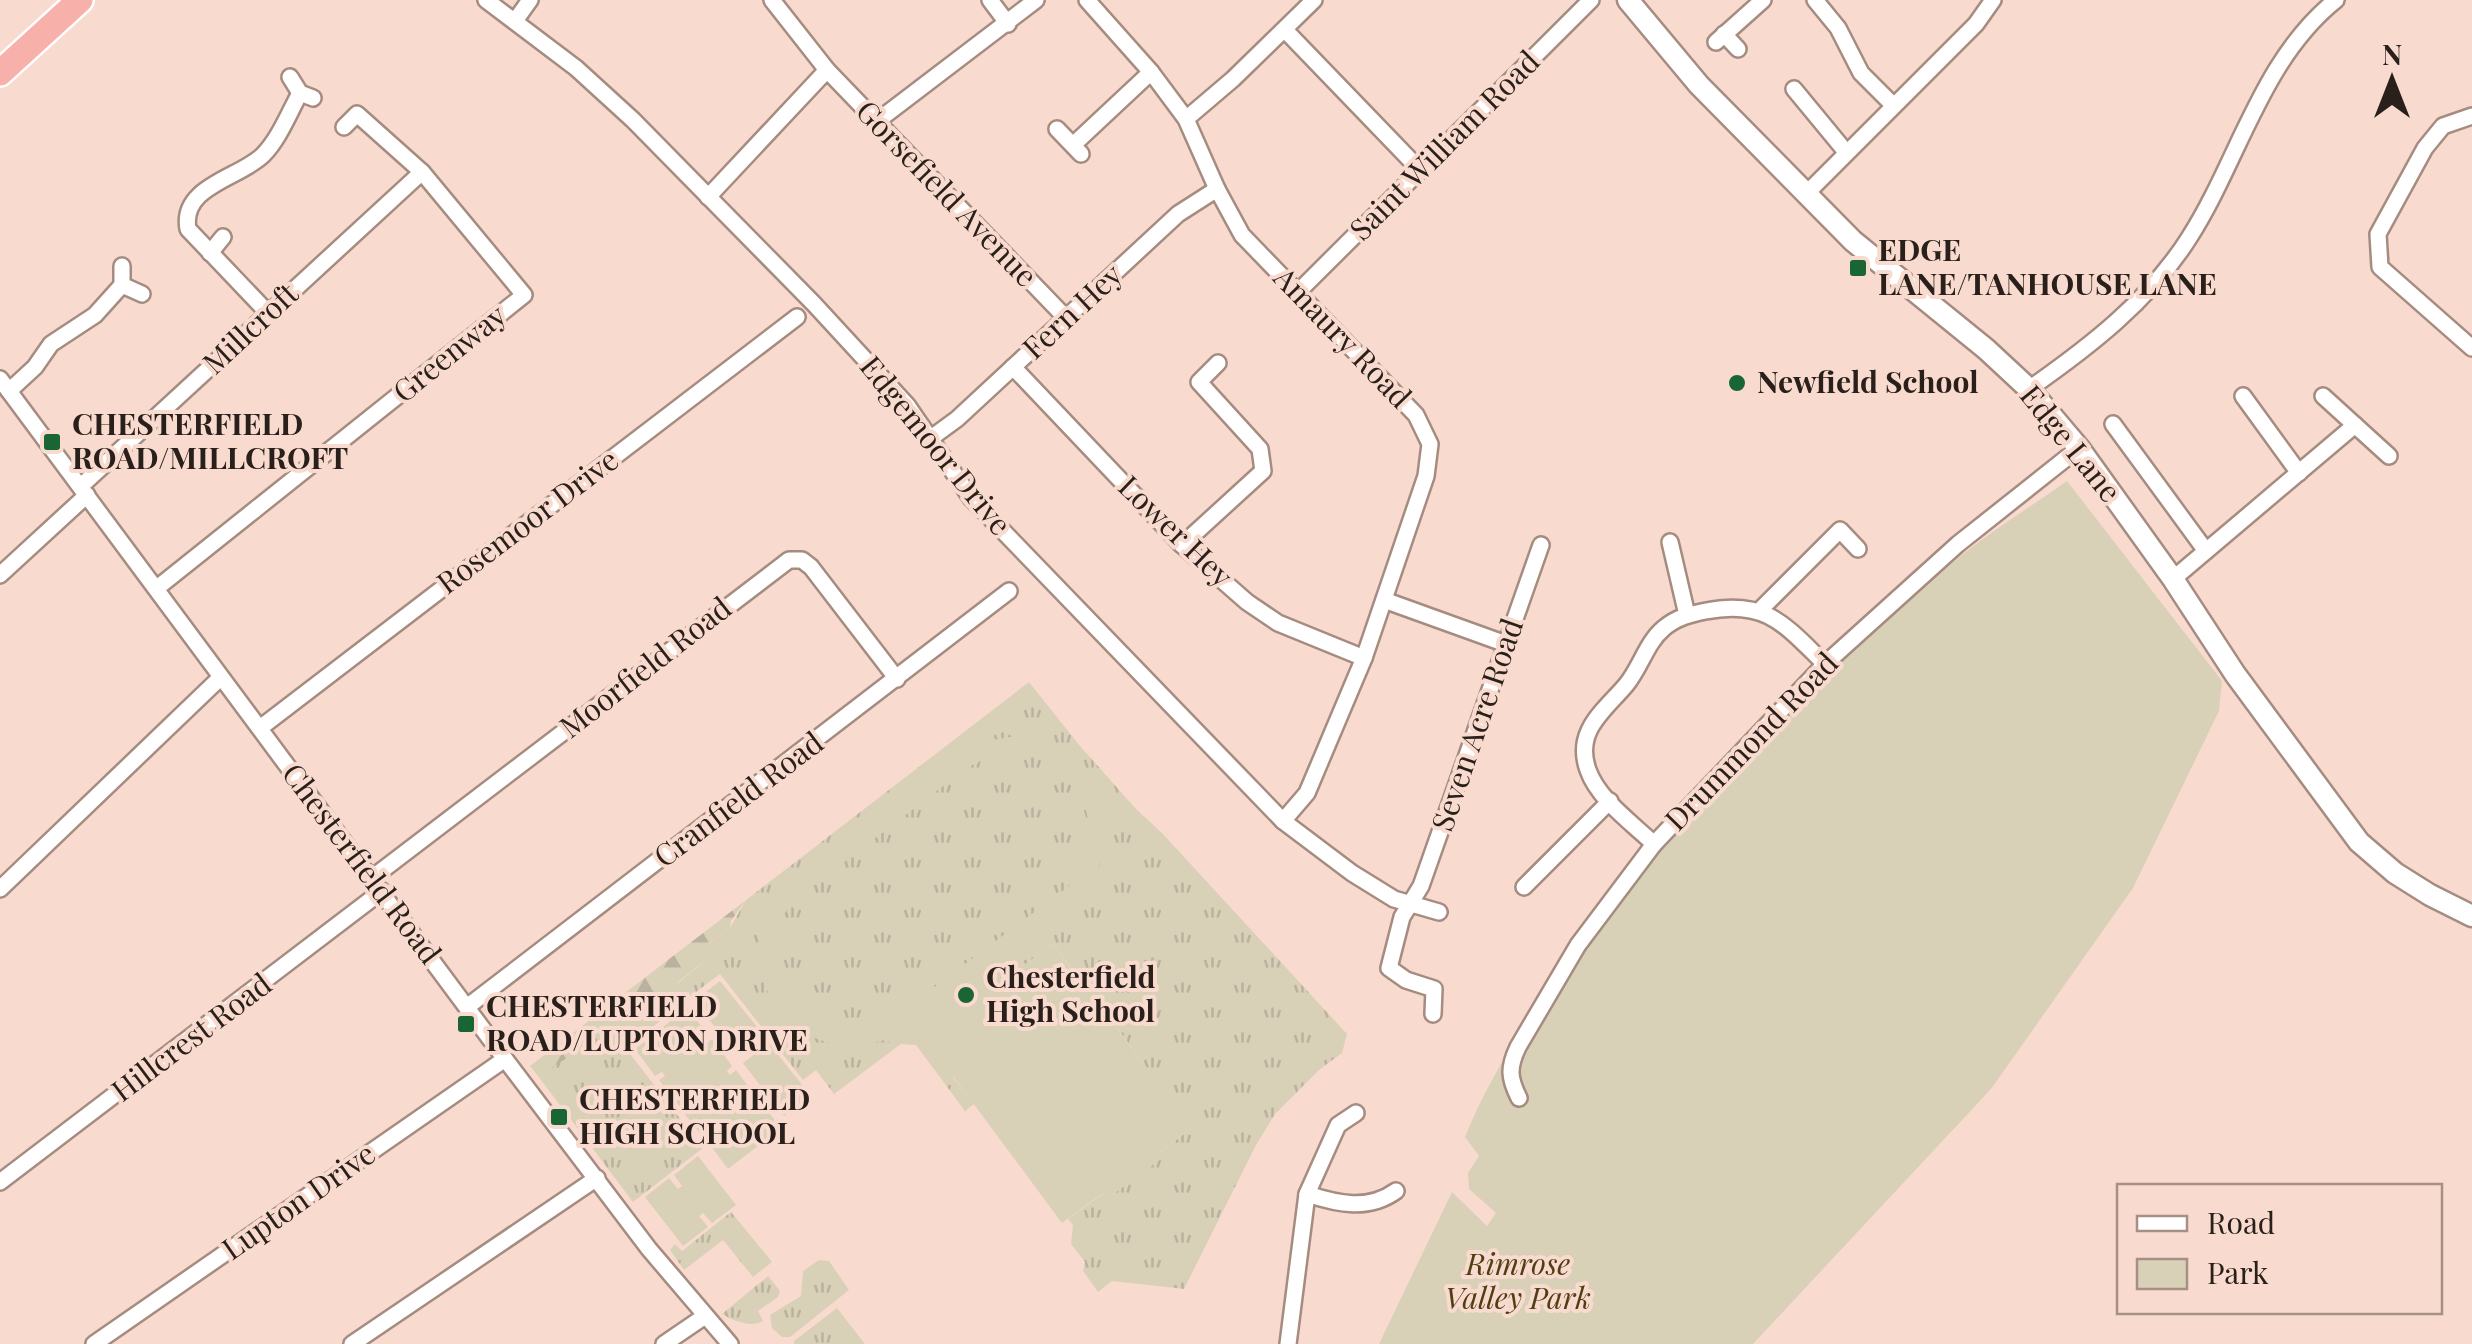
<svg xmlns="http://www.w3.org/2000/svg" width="2472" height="1344" viewBox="0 0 2472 1344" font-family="'Playfair Display',serif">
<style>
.grass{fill:url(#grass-tufts)}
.forest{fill:url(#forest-firs)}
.park{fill:#d9d0b8;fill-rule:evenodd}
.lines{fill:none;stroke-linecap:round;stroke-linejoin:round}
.minor-casing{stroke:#a68c80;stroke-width:20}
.tertiary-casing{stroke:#a68c80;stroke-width:25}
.trunk-casing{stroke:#fff;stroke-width:30}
.minor{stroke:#fff;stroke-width:15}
.tertiary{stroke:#fff;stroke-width:20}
.trunk{stroke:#f8b0ab;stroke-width:25}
.poi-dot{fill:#196634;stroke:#f8dbce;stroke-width:4}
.labels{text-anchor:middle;stroke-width:8;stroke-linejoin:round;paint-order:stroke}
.street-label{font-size:30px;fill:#2a201b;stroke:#f8dbce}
.poi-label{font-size:30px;font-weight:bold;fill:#2a201b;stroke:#f8dbce;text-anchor:start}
.park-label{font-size:30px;font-style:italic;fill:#503f14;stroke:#f8dbce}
</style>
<defs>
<pattern id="grass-tufts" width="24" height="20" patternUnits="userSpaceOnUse" patternTransform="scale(2.5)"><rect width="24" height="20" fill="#d9d0b8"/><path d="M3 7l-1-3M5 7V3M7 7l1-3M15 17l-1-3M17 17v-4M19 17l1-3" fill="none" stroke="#bab29e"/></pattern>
<pattern id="forest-firs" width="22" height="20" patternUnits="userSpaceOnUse" patternTransform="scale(2.5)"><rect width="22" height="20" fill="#d9d0b8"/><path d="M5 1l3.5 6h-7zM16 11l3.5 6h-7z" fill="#bab29e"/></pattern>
</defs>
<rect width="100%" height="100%" fill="#f8dbce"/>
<g class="grass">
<path d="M1029 682 1080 746 1136 809 1162 833 1347 1034 1342 1053 1319 1070 1275 1114 1256 1145 1184 1289 1112 1281 1098 1292 1083 1271 1085 1262 1071 1244 1073 1225 1068 1219 1104 1193 1108 1198 1161 1158 1157 1154 1192 1128 1163 1089 1167 1085 1158 1073 1153 1076 1092 994 1096 990 1087 977 1081 981 1053 944 1019 969 1013 962 959 1002 963 1007 957 1073 953 1077 974 1104 965 1111 916 1045 901 1044 834 1094 816 1070 803 1080 720 974 688 998 677 984 713 954 707 945 730 928 746 900Z"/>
<path d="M614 1033 703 1148 633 1202 538 1076 578 1050H591Z"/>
<path d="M731 1212 772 1262 753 1277 723 1240 684 1270 670 1250 675 1244 682 1251Z"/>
<path d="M819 1260 829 1261 849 1290 790 1337H782L772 1328 770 1315 801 1296 803 1271Z"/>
<path d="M768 1276 780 1291 778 1297 758 1311 763 1321C752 1328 733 1321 722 1314Z"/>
<path d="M837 1308 865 1344H794V1341Z"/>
</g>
<path class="forest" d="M746 900 731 921 730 928 707 945 713 954 677 983 688 998 626 1049 613 1033 590 1050 578 1051 538 1076 530 1066Z"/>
<g class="park">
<path d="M2067 481 2222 681 2219 711 2133 888 1991 1089 1753 1344H1379L1452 1192 1487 1226 1496 1213 1469 1189 1468 1173 1479 1156 1465 1137C1500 1051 1559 973 1617 901 1718 778 1832 662 1955 561 1989 532 2029 508 2067 481Z"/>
<path d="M1009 737C1101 743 1140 846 1069 908L887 1043 884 1040C783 1073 713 947 793 878L960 753 982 742ZM1012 753C1082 760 1112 831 1069 886L889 1021C809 1054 741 973 792 902L968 767 994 755Z"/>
<path d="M1053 944 1080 981 1086 977 1097 991 1092 995 1153 1076 1158 1073 1168 1086 1164 1089 1192 1128 1158 1153 1161 1159 1108 1198 1103 1193 1062 1223 953 1076 957 1072 928 1033 962 1008 959 1002 1013 962 1019 969Z"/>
<path d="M720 981 762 1033 736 1053 694 1001Z"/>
<path d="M687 1008 708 1035 703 1040 706 1044 712 1039 732 1066 727 1071 730 1075 736 1070 756 1097 751 1101 754 1105 760 1101 781 1128 728 1169 708 1142 713 1137 710 1133 704 1138 683 1112 689 1106 685 1102 680 1107 659 1080 665 1076 662 1072 655 1076 635 1049Z"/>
<path d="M769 1043 810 1095 784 1116 743 1063Z"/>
<path d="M698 1156 736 1205 712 1223 703 1213 699 1216 708 1227 683 1246 645 1197 669 1178 678 1189 682 1186 674 1175Z"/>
</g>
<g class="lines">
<g class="minor-casing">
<g id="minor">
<path d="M486 0 576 68 633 120 814 304 907 405 971 498 1283 821 1352 873 1394 899 1439 912"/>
<path d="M772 0 827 70 1065 317"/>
<path d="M990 0 1008 24"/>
<path d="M1087 0 1151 72 1186 119 1217 189 1242 235 1416 415 1430 444 1426 476 1364 658 1307 793 1283 821"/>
<path d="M1815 0 1838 28 1861 73 1893 105"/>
<path d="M515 21 530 0"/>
<path d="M1285 30 1419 169"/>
<path d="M1724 34 1738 49"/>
<path d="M1716 42 1763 0"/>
<path d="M290 77 300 93 313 98"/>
<path d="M1794 89 1846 152"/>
<path d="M2472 116 2443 126 2425 148 2378 234 2380 267 2472 348"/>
<path d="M1186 119 1233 79 1314 0"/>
<path d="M876 122 1036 0"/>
<path d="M1057 129 1081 154"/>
<path d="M1073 145 1151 72"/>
<path d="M1805 195 1976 24 1993 0"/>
<path d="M708 197 827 70"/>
<path d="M210 253 223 237"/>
<path d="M122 266V285L142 294"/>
<path d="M1298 292 1591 0"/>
<path d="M268 313 188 229C180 186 240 178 263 155 279 139 289 113 300 93"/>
<path d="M1013 367 1182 545 1247 602 1278 623 1364 658"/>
<path d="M0 379 505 1059 649 1249 730 1344"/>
<path d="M2029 389C2089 347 2149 301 2189 238 2239 160 2261 60 2336 0"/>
<path d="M9 391 35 367 51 344 95 315 122 285"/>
<path d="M2243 396 2299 473"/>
<path d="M2323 396 2389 456"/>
<path d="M2113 424 2206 551"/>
<path d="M931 438 957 419 1178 214 1217 189"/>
<path d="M81 486 422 172"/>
<path d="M1670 542 1687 615"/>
<path d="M1182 545 1263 471 1260 449 1199 382 1218 363"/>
<path d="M0 575 87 495"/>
<path d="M2173 579 2355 425"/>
<path d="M157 588 524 295 422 172 357 114 344 127"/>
<path d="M1384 600 1506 644"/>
<path d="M1760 610 1840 530 1858 549"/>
<path d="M260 728 797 317"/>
<path d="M1654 844C1632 823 1598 799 1588 770 1574 731 1604 711 1626 685 1641 667 1646 643 1664 628 1677 617 1691 614 1706 611 1766 599 1785 625 1825 664"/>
<path d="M372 878 789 560H802L811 567 897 679"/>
<path d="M1524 887 1610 801"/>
<path d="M0 889 220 678"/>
<path d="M467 1007 1009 591"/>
<path d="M1433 1014 1434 989 1406 980 1389 968 1402 917 1421 886 1541 545"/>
<path d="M1519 1098C1509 1078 1508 1068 1518 1047L1578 945 1654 844 1825 664 1958 544 2079 448"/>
<path d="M0 1182 382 891"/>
<path d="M1307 1194 1338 1125 1356 1113"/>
<path d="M94 1344 505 1059"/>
<path d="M352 1344 597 1178"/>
<path d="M664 1344 705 1316"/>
<path d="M1288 1344 1307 1194C1338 1204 1368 1211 1396 1191"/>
</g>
</g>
<g class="tertiary-casing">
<path id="tertiary" d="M1628 0 1699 85 1853 241 1986 349 2029 389 2079 448 2173 579 2235 674 2359 842 2395 873 2430 895 2472 916"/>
</g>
<g class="trunk-casing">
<path id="trunk" d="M0 73 80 0"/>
</g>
<use href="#minor" class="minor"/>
<use href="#tertiary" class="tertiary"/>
<use href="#trunk" class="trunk"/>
</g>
<g class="poi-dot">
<rect x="1848" y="258" width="20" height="20" rx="5"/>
<circle cx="1737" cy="383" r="10"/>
<rect x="42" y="432" width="20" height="20" rx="5"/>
<circle cx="966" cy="995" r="10"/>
<rect x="456" y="1014" width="20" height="20" rx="5"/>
<rect x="549" y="1107" width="20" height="20" rx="5"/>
</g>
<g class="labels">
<g class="street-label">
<text transform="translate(1445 146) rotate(-45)" y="10">Saint William Road</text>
<text transform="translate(946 194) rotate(46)" y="10">Gorsefield Avenue</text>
<text transform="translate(1073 312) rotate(-43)" y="10">Fern Hey</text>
<text transform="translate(251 329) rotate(-43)" y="10">Millcroft</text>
<text transform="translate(1342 338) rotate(46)" y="10">Amaury Road</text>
<text transform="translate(450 354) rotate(-39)" y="10">Greenway</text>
<text transform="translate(2070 444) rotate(51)" y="10">Edge Lane</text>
<text transform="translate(935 446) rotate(51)" y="10">Edgemoor Drive</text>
<text transform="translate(528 522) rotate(-37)" y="10">Rosemoor Drive</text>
<text transform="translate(1175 532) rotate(44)" y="10">Lower Hey</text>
<text transform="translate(646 668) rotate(-38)" y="10">Moorfield Road</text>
<text transform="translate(1478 725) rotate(-71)" y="10">Seven Acre Road</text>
<text transform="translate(1752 742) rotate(-46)" y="10">Drummond Road</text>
<text transform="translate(739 800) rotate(-37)" y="10">Cranfield Road</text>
<text transform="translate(361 864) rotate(53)" y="10">Chesterfield Road</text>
<text transform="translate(192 1038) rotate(-37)" y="10">Hillcrest Road</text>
<text transform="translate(299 1202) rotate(-35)" y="10">Lupton Drive</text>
</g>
<g class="poi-label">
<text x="1878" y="261">EDGE<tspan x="1878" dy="34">LANE/TANHOUSE LANE</tspan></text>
<text x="1757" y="393">Newfield School</text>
<text x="72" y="435">CHESTERFIELD<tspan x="72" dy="34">ROAD/MILLCROFT</tspan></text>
<text x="986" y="988">Chesterfield<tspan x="986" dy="34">High School</tspan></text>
<text x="486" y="1017">CHESTERFIELD<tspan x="486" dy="34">ROAD/LUPTON DRIVE</tspan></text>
<text x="579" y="1110">CHESTERFIELD<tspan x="579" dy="34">HIGH SCHOOL</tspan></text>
</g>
<g class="park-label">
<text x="1518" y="1275">Rimrose<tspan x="1518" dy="34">Valley Park</tspan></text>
</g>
</g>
<rect x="2117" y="1184" width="325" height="130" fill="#f8dbce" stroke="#a69086" stroke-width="2.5"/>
<rect x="2137" y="1216" width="50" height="15" fill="#ffffff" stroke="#a69086" stroke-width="2.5"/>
<text x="2207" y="1234" font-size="30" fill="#2a201b">Road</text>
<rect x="2137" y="1259" width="50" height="30" fill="#d9d0b8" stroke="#a69086" stroke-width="2.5"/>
<text x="2207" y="1284" font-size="30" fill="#2a201b">Park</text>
<g transform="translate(2392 80)" stroke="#f8dbce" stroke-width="8" paint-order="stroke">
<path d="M0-8L18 38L0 25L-18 38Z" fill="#2a201b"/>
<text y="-15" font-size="28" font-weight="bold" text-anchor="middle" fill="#2a201b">N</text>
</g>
</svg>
